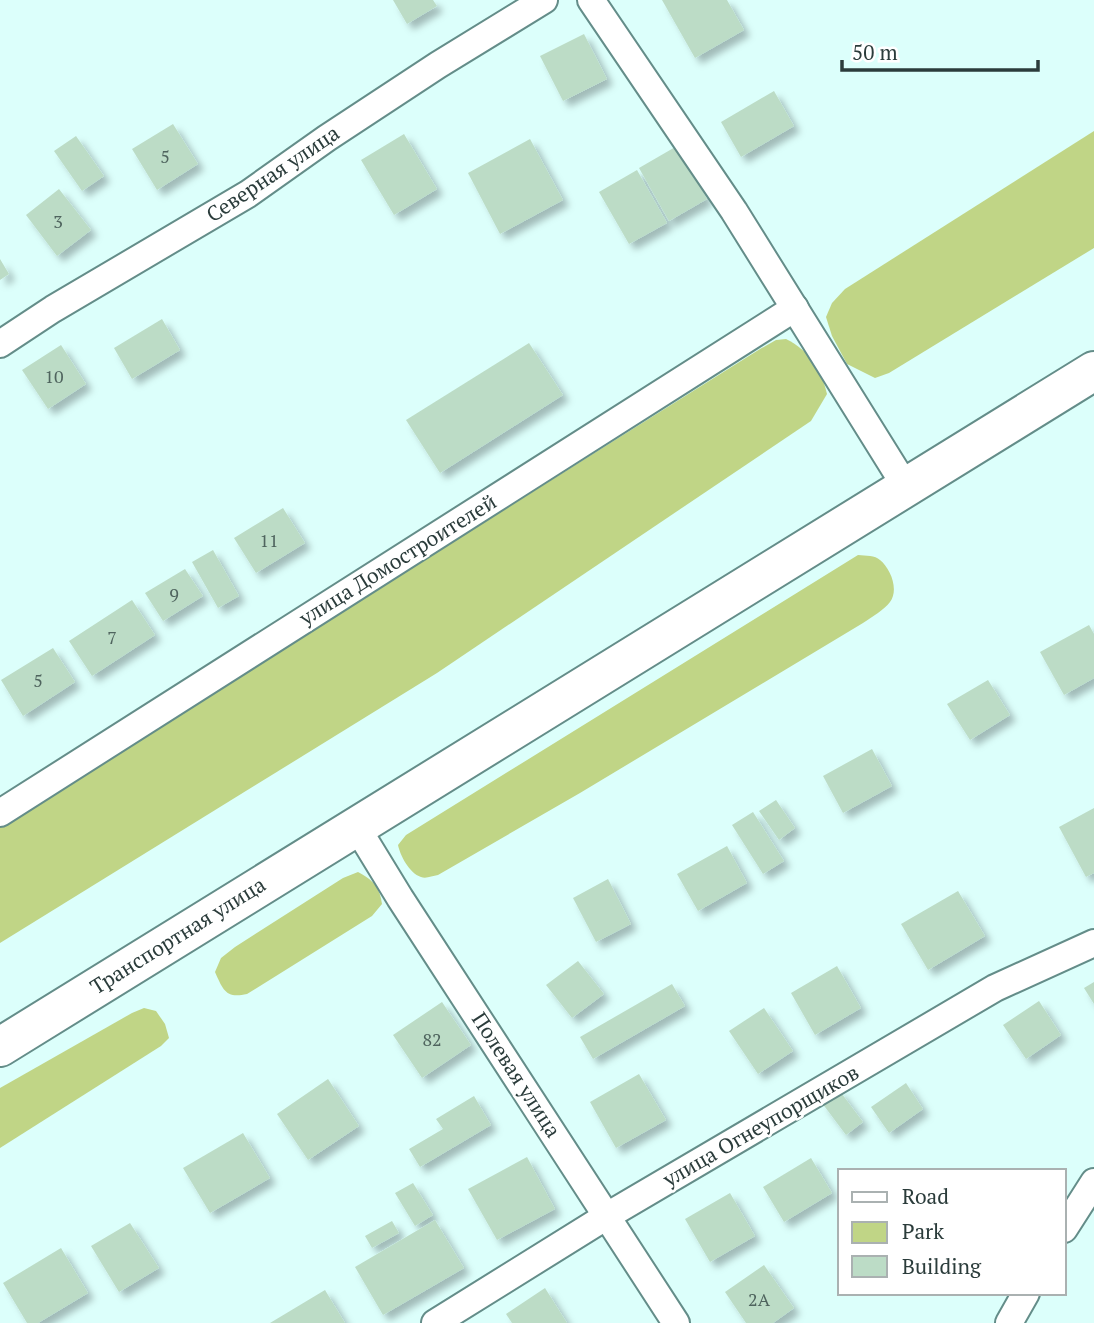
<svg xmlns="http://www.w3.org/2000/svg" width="1094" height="1323" viewBox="0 0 1094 1323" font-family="'PT Serif',serif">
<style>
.green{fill:#c0d586}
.building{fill:#bcdcc6;filter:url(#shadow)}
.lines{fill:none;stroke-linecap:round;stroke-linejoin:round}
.minor-casing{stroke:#648d89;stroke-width:30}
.secondary-casing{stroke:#648d89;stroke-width:42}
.minor{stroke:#fff;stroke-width:26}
.secondary{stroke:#fff;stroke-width:38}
.labels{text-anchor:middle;stroke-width:5;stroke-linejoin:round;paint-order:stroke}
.number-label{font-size:18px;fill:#4f645e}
.street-label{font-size:21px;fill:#2b3c3b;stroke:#fff}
</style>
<defs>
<filter id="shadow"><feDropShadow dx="6" dy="6" stdDeviation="3.5" flood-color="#0004"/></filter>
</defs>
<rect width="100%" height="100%" fill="#dcfffb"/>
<g class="green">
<path d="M1094 131V248L889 373 875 378 847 364 832 336 826 317 832 303 845 289Z"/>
<path d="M786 339C810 351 821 369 827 394L811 421 437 673 0 943V826L760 349 776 340Z"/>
<path d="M858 555C866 556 875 555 880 560 891 569 899 590 890 602 884 610 872 617 863 623L580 793 438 875C432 876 426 879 421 877 409 873 400 855 398 845L406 835Z"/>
<path d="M358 872C373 880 380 887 382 904L372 916 247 994C226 999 223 990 215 972L221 958 235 947 343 878Z"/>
<path d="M144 1008 156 1011 165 1024 169 1038 161 1046 0 1148V1088L132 1013Z"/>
</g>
<g class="building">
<path d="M393 0H433L437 6 407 24Z"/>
<path d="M662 0H727L744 30 695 58Z"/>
<path d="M584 34 607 79 563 101 540 56Z"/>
<path d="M774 91 794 126 741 157 721 122Z"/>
<path d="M173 124 198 164 157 190 132 149Z"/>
<path d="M404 134 437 189 394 215 361 160Z"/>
<path d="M76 136 104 176 82 191 54 151Z"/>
<path d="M530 139 563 200 500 234 468 173Z"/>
<path d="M677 146 707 199 669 221 639 168Z"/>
<path d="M637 170 667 223 629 244 599 192Z"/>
<path d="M59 189 91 230 57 256 26 215Z"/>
<path d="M0 259 9 274 0 280Z"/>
<path d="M162 319 180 350 132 379 114 348Z"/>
<path d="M529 343 563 395 440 473 406 420Z"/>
<path d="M61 345 86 384 48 409 22 370Z"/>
<path d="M283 508 305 543 256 573 234 538Z"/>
<path d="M213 550 239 596 218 608 192 562Z"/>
<path d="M185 569 203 596 163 621 145 593Z"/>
<path d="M132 600 155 635 92 676 69 641Z"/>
<path d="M1089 625 1094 634V678L1064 695 1040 652Z"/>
<path d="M53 648 75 682 23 716 1 680Z"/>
<path d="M988 680 1010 715 970 740 947 704Z"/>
<path d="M872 749 892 786 843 813 823 776Z"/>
<path d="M776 800 795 828 779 840 759 811Z"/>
<path d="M1094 808V873L1086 877 1059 827Z"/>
<path d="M753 812 784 861 763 874 732 825Z"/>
<path d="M727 846 747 883 698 911 677 874Z"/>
<path d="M608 879 631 924 596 942 573 898Z"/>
<path d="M958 891 985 936 928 970 901 924Z"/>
<path d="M578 961 604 994 572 1018 546 985Z"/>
<path d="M837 966 861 1008 815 1035 791 993Z"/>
<path d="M1094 982V1004L1084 988Z"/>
<path d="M672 984 685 1006 593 1059 580 1037Z"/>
<path d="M1039 1001 1061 1035 1026 1059 1003 1025Z"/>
<path d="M442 1002 471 1045 422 1078 393 1035Z"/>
<path d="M764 1008 793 1051 758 1074 729 1031Z"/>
<path d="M639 1074 666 1120 616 1148 590 1102Z"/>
<path d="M328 1079 359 1126 308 1160 277 1114Z"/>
<path d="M906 1083 923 1109 889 1133 871 1107Z"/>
<path d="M839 1090 863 1122 846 1135 822 1103Z"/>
<path d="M474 1096 491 1125 420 1167 409 1149 443 1129 436 1119Z"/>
<path d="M243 1133 270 1178 210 1213 183 1168Z"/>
<path d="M527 1157 555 1209 497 1240 468 1189Z"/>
<path d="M811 1158 832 1193 784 1222 763 1187Z"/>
<path d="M413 1183 433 1215 415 1226 395 1193Z"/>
<path d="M730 1193 755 1236 710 1262 685 1219Z"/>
<path d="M435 1220 464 1268 383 1315 355 1267Z"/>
<path d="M392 1221 399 1233 372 1248 365 1236Z"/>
<path d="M130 1223 159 1268 119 1292 91 1246Z"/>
<path d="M61 1248 88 1293 38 1323H27L3 1283Z"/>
<path d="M764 1265 794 1308 773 1323H746L725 1292Z"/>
<path d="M545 1288 567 1323H512L506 1314Z"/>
<path d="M325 1290 345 1323H270Z"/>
</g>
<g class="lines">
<g class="minor-casing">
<g id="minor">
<path d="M591 0 734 211 906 487"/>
<path d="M0 344 53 309 248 194 327 138 438 65 544 0"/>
<path d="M0 813 795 308"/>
<path d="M356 826 400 898 676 1323"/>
<path d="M1064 1229 1094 1182"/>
<path d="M435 1323 607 1216 995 988 1094 943"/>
<path d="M1009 1323 1026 1293"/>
</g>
</g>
<g class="secondary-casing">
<path id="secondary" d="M0 1047 1094 371"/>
</g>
<use href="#minor" class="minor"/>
<use href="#secondary" class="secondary"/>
</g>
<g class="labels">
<g class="number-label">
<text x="165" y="163">5</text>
<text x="58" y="228">3</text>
<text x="54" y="383">10</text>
<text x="269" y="547">11</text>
<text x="174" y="601">9</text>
<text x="112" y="644">7</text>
<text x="38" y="687">5</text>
<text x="432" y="1046">82</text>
<text x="759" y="1306">2А</text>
</g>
<g class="street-label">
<text transform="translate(273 174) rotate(-34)" y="7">Северная улица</text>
<text transform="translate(398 560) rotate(-32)" y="7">улица Домостроителей</text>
<text transform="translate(178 936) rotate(-32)" y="7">Транспортная улица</text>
<text transform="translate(516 1075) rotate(57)" y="7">Полевая улица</text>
<text transform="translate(761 1126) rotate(-30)" y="7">улица Огнеупорщиков</text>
</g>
</g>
<rect x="838" y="1169" width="228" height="126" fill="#ffffff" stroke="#aab1b1" stroke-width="2"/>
<rect x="852" y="1192" width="35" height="10" fill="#ffffff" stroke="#aab1b1" stroke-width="2"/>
<text x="902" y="1204" font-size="21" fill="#2b3c3b">Road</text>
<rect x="852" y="1222" width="35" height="21" fill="#c0d586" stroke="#aab1b1" stroke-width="2"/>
<text x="902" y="1239" font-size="21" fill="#2b3c3b">Park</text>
<rect x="852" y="1256" width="35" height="21" fill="#bcdcc6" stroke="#aab1b1" stroke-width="2"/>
<text x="902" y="1274" font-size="21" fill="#2b3c3b">Building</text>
<path d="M842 60v10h196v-10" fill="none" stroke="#2b3c3b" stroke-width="3.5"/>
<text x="852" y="60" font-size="21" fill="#2b3c3b" stroke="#ffffff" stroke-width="5" paint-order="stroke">50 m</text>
</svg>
